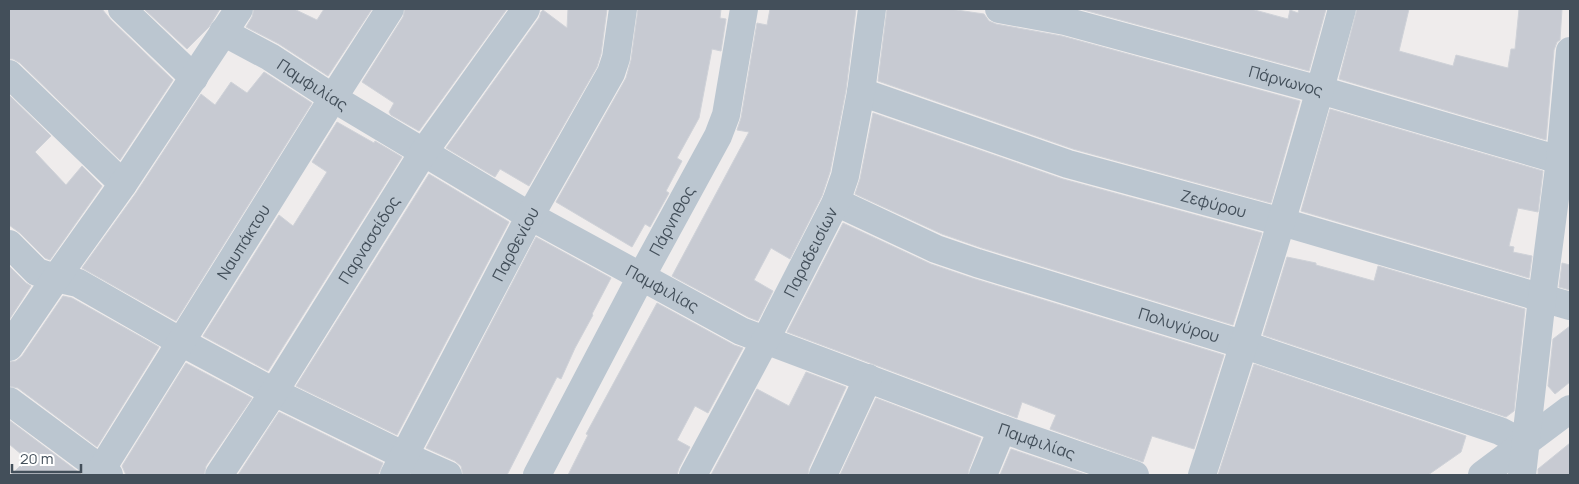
<svg xmlns="http://www.w3.org/2000/svg" width="1579" height="484" viewBox="0 0 1579 484" font-family="Manrope,sans-serif">
<style>
.building{fill:#c7cad2;stroke:#cfd2d8}
.lines{fill:none;stroke-linecap:round;stroke-linejoin:round}
.minor{stroke:#bbc6d0;stroke-width:28}
.labels{text-anchor:middle;stroke-width:5;stroke-linejoin:round;paint-order:stroke}
.street-label{font-size:16px;fill:#434f5a;stroke:#fff}
</style>
<rect width="100%" height="100%" fill="#efecec"/>
<g class="building">
<path d="M9 9H102L111 20 173 80 120 160 20 63 13 59H9Z"/>
<path d="M144 9H220L209 27 187 49Z"/>
<path d="M254 9H294L317 20 324 9H372L328 76 279 44 246 27 252 17Z"/>
<path d="M405 9H507L419 131 391 115 389 112 394 103 362 82 403 17Z"/>
<path d="M568 9H607L601 54 597 67 529 186 500 169 495 177 446 148 539 18 541 12 543 10 567 28Z"/>
<path d="M638 9H721L720 18 726 19 721 51 712 49 699 118 677 158 682 161 666 191 669 193 650 227 645 224 632 247 556 202 626 78 631 60Z"/>
<path d="M770 9H856L846 90 830 172 822 196 790 259 771 248 754 280 773 291 758 321 748 317 672 276 749 132 737 130 741 118 757 23 767 25Z"/>
<path d="M887 9H950L984 14 989 21 996 24 1062 36 1300 101 1271 203 1073 149 878 81Z"/>
<path d="M1080 9H1251L1288 19 1290 10 1298 13 1299 9H1326L1309 71Z"/>
<path d="M1357 9H1409L1399 51 1453 66 1456 55 1508 68 1511 49H1515L1519 9H1562L1560 40 1557 42 1554 50 1546 140 1339 79Z"/>
<path d="M264 72 312 103 176 321 82 268 136 193 201 94 215 105 231 82 247 93Z"/>
<path d="M9 95 51 136 35 152 66 185 82 166 102 186 50 260 45 258 20 233 9 225Z"/>
<path d="M1330 109 1543 171 1538 212 1518 208 1509 246 1514 247 1513 252 1532 256 1529 278 1301 211Z"/>
<path d="M873 113 1063 179 1262 233 1233 325 982 248 942 234 855 194 860 179Z"/>
<path d="M337 122 374 143 375 141 402 157 268 371 203 336 279 215 293 226 327 172 312 162Z"/>
<path d="M429 174 509 222 397 435 296 386Z"/>
<path d="M843 223 931 264 972 278 1224 355 1194 449 1152 436 1143 462 1050 429 1056 415 1022 402 1017 418 787 332Z"/>
<path d="M536 237 611 278 592 314 593 315 575 348 561 379 557 377 507 475H463L461 466 455 461 426 448Z"/>
<path d="M1287 257 1316 263V265L1374 281 1378 266 1525 309 1514 411 1506 417 1263 335Z"/>
<path d="M1562 263 1570 265V290L1559 287Z"/>
<path d="M9 266 26 283 31 286 9 320Z"/>
<path d="M63 296 72 298 159 347 97 447 18 388 9 386V362L16 361 22 356Z"/>
<path d="M657 303 734 345 743 348 708 413 695 406 677 440 690 447 679 468 677 475H568L588 435 586 434Z"/>
<path d="M1570 326V382L1555 394 1548 386 1553 339Z"/>
<path d="M186 363 252 398 206 466 204 475H126L122 466Z"/>
<path d="M1254 364 1466 436 1461 452 1428 475H1218Z"/>
<path d="M806 372 846 387 809 468 808 475H711L757 389 789 406Z"/>
<path d="M876 398 981 438 969 469 968 475H840Z"/>
<path d="M279 412 383 463 378 475H238Z"/>
<path d="M9 420 81 474V475H11L27 459 9 444Z"/>
<path d="M1570 443V475H1538V469Z"/>
<path d="M1011 449 1088 475H1000Z"/>
</g>
<g class="lines">
<g class="minor">
<path d="M122 9 194 78"/>
<path id="s1" d="M999 9 1065 21 1320 90 1570 163"/>
<path id="s2" d="M223 32 270 57 333 98 530 216 741 331 1002 429 1135 475"/>
<path d="M9 74 123 184"/>
<path id="s3" d="M861 92 1068 164 1282 222 1570 306"/>
<path id="s4" d="M836 202 936 249 977 263 1245 345 1500 431 1525 444"/>
<path d="M9 244 37 272 56 278 78 283 181 342 274 392 405 456 448 475"/>
<path d="M9 347 56 278 123 184 239 9"/>
<path d="M9 401 109 475"/>
<path id="s5" d="M96 475 101 470 333 98 390 9"/>
<path id="s6" d="M219 475 274 392 423 153 526 9"/>
<path id="s7" d="M394 475 530 216 611 73 616 58 623 9"/>
<path id="s8" d="M537 475 641 277 718 136 726 115 744 9"/>
<path id="s9" d="M693 475 766 339 836 202 845 176 861 92 872 9"/>
<path d="M823 475 868 378"/>
<path d="M983 475 1002 429"/>
<path d="M1202 475C1252 321 1300 166 1342 9"/>
<path d="M1482 475 1570 409"/>
<path d="M1522 475 1542 298 1560 160 1570 51"/>
</g>
</g>
<g class="labels">
<g class="street-label">
<text dy="6" stroke="none"><textPath href="#s1" startOffset="296">Πάρνωνος</textPath></text>
<text dy="6" stroke="none"><textPath href="#s2" startOffset="104">Παμφιλίας</textPath></text>
<text dy="6" stroke="none"><textPath href="#s3" startOffset="370">Ζεφύρου</textPath></text>
<text dy="6" stroke="none"><textPath href="#s8" startOffset="288">Πάρνηθος</textPath></text>
<text dy="6" stroke="none"><textPath href="#s6" startOffset="279">Παρνασσίδος</textPath></text>
<text dy="6" stroke="none"><textPath href="#s5" startOffset="276">Ναυπάκτου</textPath></text>
<text dy="6" stroke="none"><textPath href="#s7" startOffset="261">Παρθενίου</textPath></text>
<text dy="6" stroke="none"><textPath href="#s9" startOffset="252">Παραδεισίων</textPath></text>
<text dy="6" stroke="none"><textPath href="#s2" startOffset="509">Παμφιλίας</textPath></text>
<text dy="6" stroke="none"><textPath href="#s4" startOffset="365">Πολυγύρου</textPath></text>
<text dy="6" stroke="none"><textPath href="#s2" startOffset="914">Παμφιλίας</textPath></text>
</g>
</g>
<rect width="1579" height="484" fill="none" stroke="#434f5a" stroke-width="20"/>
<path d="M12 464v8h69v-8" fill="none" stroke="#434f5a" stroke-width="2.5"/>
<text x="20" y="464" font-size="15" fill="#434f5a" stroke="#ffffff" stroke-width="4" paint-order="stroke">20 m</text>
</svg>
